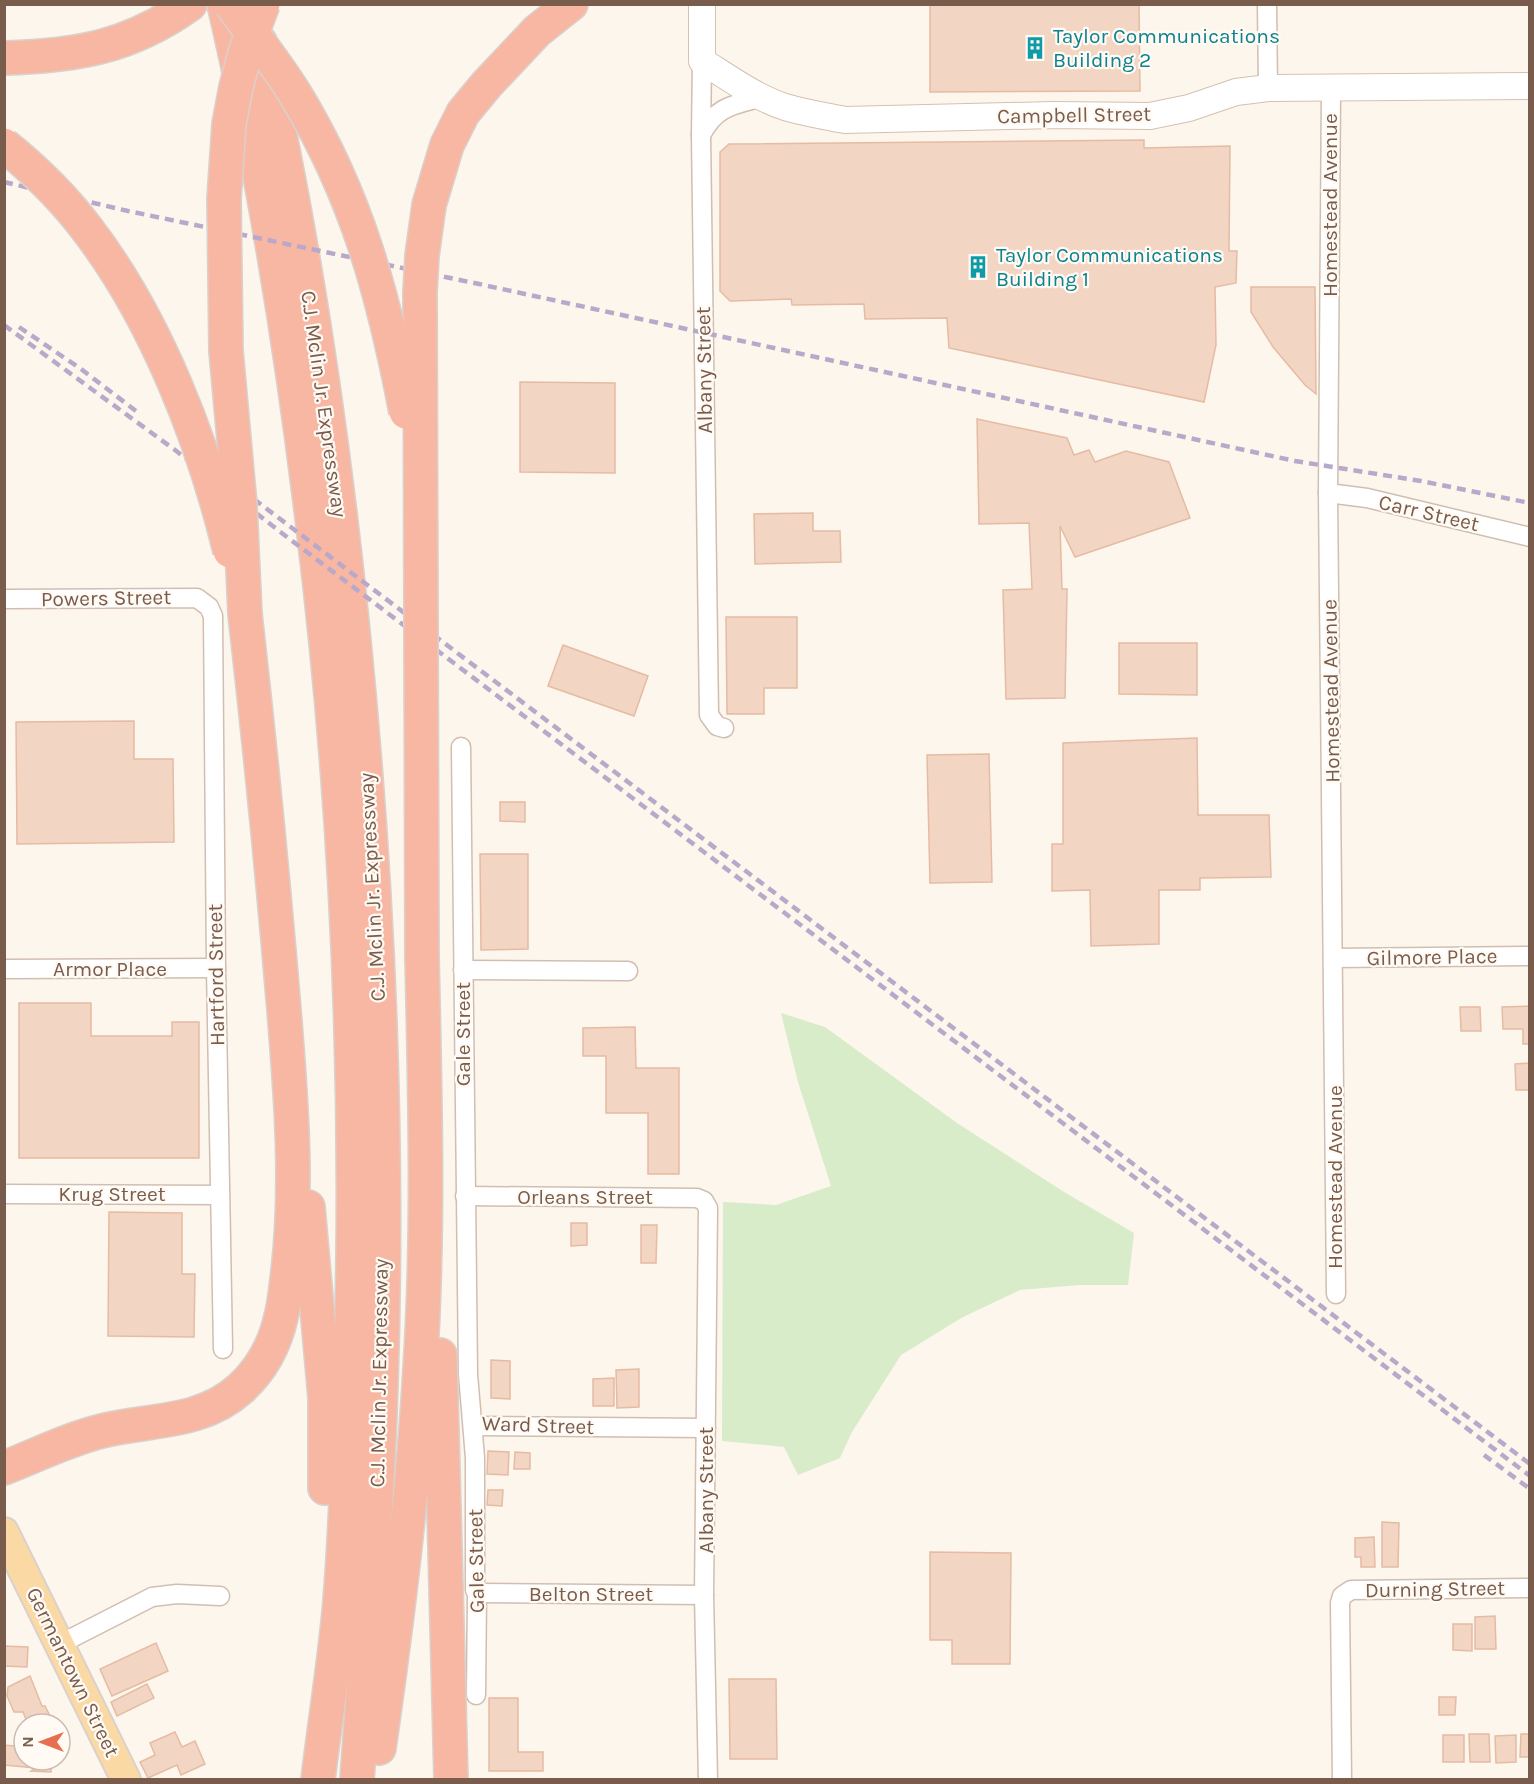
<svg xmlns="http://www.w3.org/2000/svg" width="1534" height="1784" viewBox="0 0 1534 1784" font-family="Karla,sans-serif">
<style>
.green{fill:#d8ecc9}
.building{fill:#f3d5c3;stroke:#e6bba3;stroke-width:1.5}
.lines{fill:none;stroke-linecap:round;stroke-linejoin:round}
.street-casing{stroke:#d1beb0;stroke-width:21}
.secondary-casing{stroke:#d6c0b0;stroke-width:28}
.primary-casing{stroke:#dad1cd;stroke-width:32}
.highway-casing{stroke:#dad1cd;stroke-width:36}
.street{stroke:#fff;stroke-width:18}
.secondary{stroke:#fff;stroke-width:26}
.primary{stroke:#fbd9a5;stroke-width:28}
.highway{stroke:#f7b7a3;stroke-width:33}
.rail{stroke:#b9a8c9;stroke-width:4.5;stroke-dasharray:9 6;stroke-linecap:butt}
.highway-bridge-casing{stroke:#dad1cd;stroke-width:36;stroke-linecap:butt}
.highway-bridge{stroke:#f7b7a3;stroke-width:33}
.labels{text-anchor:middle;stroke-width:4.5;stroke-linejoin:round;paint-order:stroke}
.culture-label{font-size:21px;fill:#0d838f;stroke:#fffaf3;text-anchor:start}
.street-label{font-size:21px;fill:#7a5c4d;stroke:#fffaf3}
</style>
<rect width="100%" height="100%" fill="#fdf6ec"/>
<path class="green" d="M781 1013 825 1027 957 1123 1064 1192 1134 1233 1128 1285H1079L1020 1290 963 1317 901 1355 852 1432 840 1458 798 1475 784 1447 722 1441 723 1202 776 1205 831 1186 798 1082Z"/>
<g class="building">
<path d="M930 4H1139L1140 91 930 92Z"/>
<path d="M1144 140V148L1230 146 1229 251H1237L1236 283 1215 287 1216 345 1204 402 949 348 947 318 865 319 864 304 792 305 791 299 730 301 720 291V152L729 144Z"/>
<path d="M1251 287H1315L1316 394 1305 385 1273 347 1251 312Z"/>
<path d="M520 382 615 383V473L520 472Z"/>
<path d="M977 419 1067 438 1074 455 1089 450 1095 462 1126 451 1169 462 1190 518 1075 557 1060 526 1062 589H1067L1065 698 1006 699 1003 590 1032 589 1029 523 979 524Z"/>
<path d="M813 513V531H840L841 562 755 564 754 514Z"/>
<path d="M726 617H797V688H764V714H727Z"/>
<path d="M1119 643H1197V695L1119 694Z"/>
<path d="M563 645 648 676 634 716 548 686Z"/>
<path d="M134 721V759H173L174 842 17 844 16 722Z"/>
<path d="M1197 738 1198 815H1269L1271 877 1200 878V890H1159V944L1091 946 1090 890 1052 891V844H1063V743Z"/>
<path d="M989 754 992 882 930 883 927 755Z"/>
<path d="M500 802H525V822L500 821Z"/>
<path d="M480 854H528V949L481 950Z"/>
<path d="M19 1003H91V1036H172V1022H199V1158H19Z"/>
<path d="M1530 1006V1044H1523V1029H1503L1502 1007Z"/>
<path d="M1460 1007H1480L1481 1031H1461Z"/>
<path d="M635 1027 636 1068H679V1174H648V1113H606V1056H583V1028Z"/>
<path d="M1530 1063V1090H1516L1515 1064Z"/>
<path d="M109 1212 182 1213V1274H195L194 1337 108 1336Z"/>
<path d="M571 1223H587V1245L571 1246Z"/>
<path d="M641 1225H657L656 1263H641Z"/>
<path d="M491 1360 510 1361V1399L491 1398Z"/>
<path d="M639 1369V1407L617 1408 616 1370Z"/>
<path d="M614 1378V1406H593V1379Z"/>
<path d="M488 1451 509 1452 508 1475 487 1474Z"/>
<path d="M515 1452 530 1453V1469H514Z"/>
<path d="M488 1490H503L502 1506 487 1505Z"/>
<path d="M1382 1522 1399 1523 1398 1567H1382Z"/>
<path d="M1374 1537 1375 1567H1361V1557H1355V1538Z"/>
<path d="M930 1552 1011 1553 1010 1664H952V1640H930Z"/>
<path d="M1495 1616 1496 1649H1475V1617Z"/>
<path d="M1453 1624H1472V1651L1453 1650Z"/>
<path d="M156 1643 168 1671 112 1696 100 1669Z"/>
<path d="M4 1646 28 1647 27 1667 4 1666Z"/>
<path d="M30 1676 42 1706H45L54 1724H28L23 1712H14L7 1696 8 1687Z"/>
<path d="M729 1679H776L777 1759H730Z"/>
<path d="M147 1684 154 1698 117 1716 111 1702Z"/>
<path d="M1439 1697H1456L1455 1715H1439Z"/>
<path d="M489 1698H518V1752H543V1771H489Z"/>
<path d="M175 1732 182 1747 195 1741 205 1764 181 1775 177 1765 148 1778 140 1762 155 1755 150 1743Z"/>
<path d="M1469 1734H1489L1490 1762H1470Z"/>
<path d="M1521 1734H1530V1757H1520Z"/>
<rect x="1443" y="1735" width="21" height="27"/>
<path d="M1516 1735V1762L1496 1763 1495 1736Z"/>
<path d="M4 1745 24 1747V1760H52L51 1772 31 1771 36 1768 4 1765Z"/>
</g>
<g class="lines">
<g class="street-casing">
<g id="street">
<path d="M1267 4 1268 88"/>
<path d="M702 61 701 135 709 715 717 726 724 728"/>
<path d="M1331 88 1328 493 1336 1294"/>
<path d="M701 135C716 106 733 105 763 97"/>
<path d="M1328 493 1367 498 1530 537"/>
<path d="M4 599 197 598 209 607 213 616 216 968 223 1349"/>
<path d="M461 747 468 1374 475 1458V1590L477 1593 476 1695"/>
<path d="M1334 958 1530 956"/>
<path d="M4 969 216 968"/>
<path d="M463 970 628 971"/>
<path d="M4 1194 220 1195"/>
<path d="M465 1196 697 1198 704 1201 708 1208 704 1595 708 1780"/>
<path d="M473 1426 706 1428"/>
<path d="M477 1593 704 1595"/>
<path d="M60 1644 152 1597 177 1594 220 1596"/>
<path d="M1342 1780 1340 1603 1342 1596 1351 1590 1530 1588"/>
</g>
</g>
<g class="secondary-casing">
<path id="secondary" d="M702 4V61C729 78 755 97 785 107 805 113 825 116 845 120L1053 115 1150 116 1189 108 1236 92 1268 88 1530 86"/>
</g>
<g class="primary-casing">
<path id="primary" d="M4 1532 126 1780"/>
</g>
<g class="highway-casing">
<g id="highway">
<path d="M224 4C264 176 292 351 313 526 348 812 360 1099 350 1386 348 1458 346 1530 340 1601 335 1661 325 1720 318 1780"/>
<path d="M260 42C304 236 333 433 353 631 378 881 389 1134 381 1385 377 1517 366 1648 357 1780"/>
<path d="M4 58C77 56 130 47 190 4"/>
<path d="M429 205 447 145 463 113 487 84 537 31 571 4"/>
<path d="M308 1207 325 1398V1488"/>
<path d="M440 1355 451 1780"/>
<path d="M4 1468C37 1455 69 1439 102 1431 150 1419 201 1424 240 1389 261 1370 275 1344 281 1317 285 1302 286 1286 288 1271 298 1184 291 1096 284 1010 273 877 260 746 245 614"/>
<path d="M379 1748C397 1622 413 1496 420 1369 429 1232 425 1094 422 956"/>
</g>
</g>
<use href="#street" class="street"/>
<use href="#secondary" class="secondary"/>
<use href="#primary" class="primary"/>
<use href="#highway" class="highway"/>
<g class="rail">
<path d="M4 182 128 211 479 284 1295 461 1421 481 1530 503"/>
<path d="M4 325 175 450 283 534 1530 1476"/>
<path d="M19 327 81 369 136 411"/>
<path d="M218 472 1530 1464"/>
<path d="M1484 1455 1530 1489"/>
</g>
<g class="highway-bridge-casing">
<g id="highway-bridge">
<path d="M231 4C252 34 276 63 295 94 357 195 384 297 406 412"/>
<path d="M4 145C35 170 63 197 87 229 156 319 203 441 230 551"/>
<path d="M245 614 240 505 226 351 224 199 229 124 236 87 246 50 263 4"/>
<path d="M422 956 420 292 422 256 429 205"/>
</g>
</g>
<use href="#highway-bridge" class="highway-bridge"/>
</g>
<defs>
<g id="building-bare" transform="scale(1.8)"><path d="M-4-6H4V6H1V3H-1V6H-4ZM-2.5-4.3h1.7v1.8h-1.7ZM.8-4.3h1.7v1.8H.8ZM-2.5-1h1.7V.8h-1.7ZM.8-1h1.7V.8H.8Z" fill="#0f9aa8" stroke="#fffaf3" stroke-width="2.5" paint-order="stroke"/></g>
</defs>
<g fill-rule="evenodd">
<use href="#building-bare" x="1035" y="48"/>
<use href="#building-bare" x="978" y="267"/>
</g>
<g class="labels">
<g class="culture-label">
<text x="1053" y="43">Taylor Communications<tspan x="1053" dy="24">Building 2</tspan></text>
<text x="996" y="262">Taylor Communications<tspan x="996" dy="24">Building 1</tspan></text>
</g>
<g class="street-label">
<text transform="translate(1074 115) rotate(-1)" y="7">Campbell Street</text>
<text transform="translate(1330 205) rotate(-90)" y="7">Homestead Avenue</text>
<text transform="translate(704 370) rotate(-91)" y="7">Albany Street</text>
<text transform="translate(324 404) rotate(82)" y="7">C.J. Mclin Jr. Expressway</text>
<text transform="translate(1429 513) rotate(13)" y="7">Carr Street</text>
<text transform="translate(106 598) rotate(-1)" y="7">Powers Street</text>
<text transform="translate(1331 691) rotate(-91)" y="7">Homestead Avenue</text>
<text transform="translate(372 887) rotate(-93)" y="7">C.J. Mclin Jr. Expressway</text>
<text transform="translate(1432 957) rotate(-1)" y="7">Gilmore Place</text>
<text x="110" y="976">Armor Place</text>
<text transform="translate(216 975) rotate(-91)" y="7">Hartford Street</text>
<text transform="translate(463 1034) rotate(-90)" y="7">Gale Street</text>
<text transform="translate(1335 1177) rotate(-90)" y="7">Homestead Avenue</text>
<text x="112" y="1201">Krug Street</text>
<text x="585" y="1204">Orleans Street</text>
<text transform="translate(379 1373) rotate(-89)" y="7">C.J. Mclin Jr. Expressway</text>
<text transform="translate(538 1425) rotate(2)" y="7">Ward Street</text>
<text transform="translate(706 1490) rotate(-90)" y="7">Albany Street</text>
<text transform="translate(476 1561) rotate(-91)" y="7">Gale Street</text>
<text transform="translate(1435 1589) rotate(-1)" y="7">Durning Street</text>
<text x="591" y="1601">Belton Street</text>
<text transform="translate(73 1672) rotate(64)" y="7">Germantown Street</text>
</g>
</g>
<rect width="1534" height="1784" fill="none" stroke="#7a5c4d" stroke-width="12"/>
<g transform="translate(42 1742) rotate(270)"><circle r="28" fill="#fffaf3" stroke="#cabbb1" stroke-width="1.5"/>
<path d="M0-4.5L10 22L0 15L-10 22Z" fill="#e76f51"/>
<text y="-9" font-size="16" font-weight="bold" text-anchor="middle" fill="#7a5c4d">N</text>
</g>
</svg>
